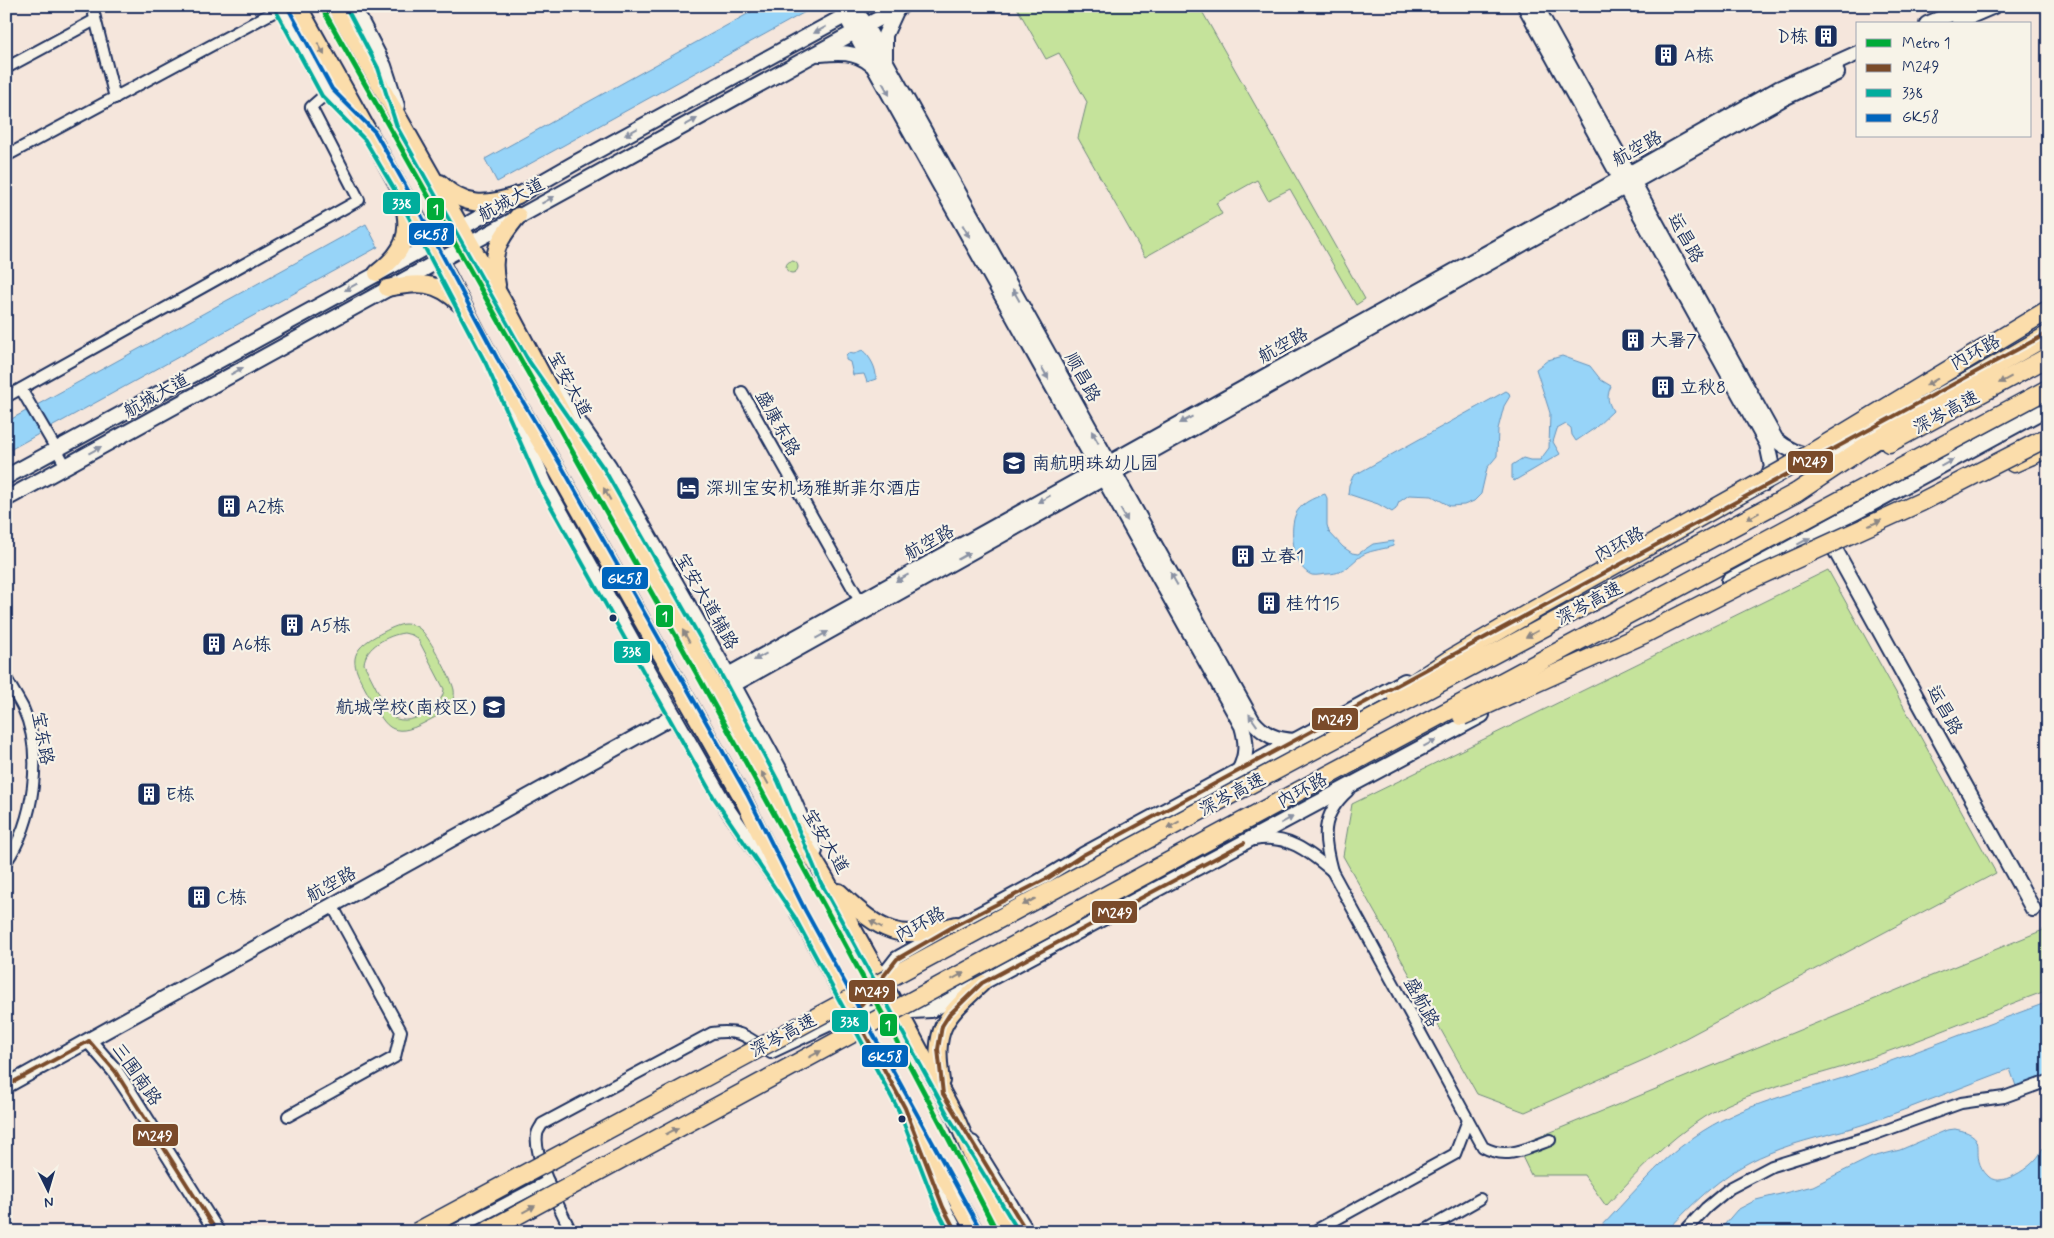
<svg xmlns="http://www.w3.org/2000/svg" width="2054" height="1238" viewBox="0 0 2054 1238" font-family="Mynerve,'LXGW WenKai TC',sans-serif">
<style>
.green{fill:#c5e39b;stroke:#70897c;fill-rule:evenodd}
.water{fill:#97d4f8;stroke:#6592ba}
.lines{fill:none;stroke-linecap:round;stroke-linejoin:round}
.street-casing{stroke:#1b2f5e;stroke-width:14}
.secondary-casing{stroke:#1b2f5e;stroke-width:18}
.primary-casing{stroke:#1b2f5e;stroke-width:20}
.highway-casing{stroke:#1b2f5e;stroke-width:21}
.street{stroke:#f7f3e8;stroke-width:10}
.secondary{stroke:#f7f3e8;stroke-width:14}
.primary{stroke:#fbddab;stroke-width:16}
.highway{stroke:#fbddab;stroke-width:18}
.highway-bridge-casing{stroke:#1b2f5e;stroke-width:21;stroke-linecap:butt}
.highway-bridge{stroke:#fbddab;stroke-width:18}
.bus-1-casing{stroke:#f7f3e8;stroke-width:8}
.bus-2-casing{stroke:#f7f3e8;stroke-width:8}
.bus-3-casing{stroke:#f7f3e8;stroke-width:8}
.bus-1{stroke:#7a4b2a;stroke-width:4}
.bus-2{stroke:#01ad9c;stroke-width:4}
.bus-3{stroke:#0065bd;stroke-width:4}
.metro-1-casing{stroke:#f7f3e8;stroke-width:9}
.metro-1{stroke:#00ab39;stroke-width:5}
.oneway{fill:#8991a3}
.oneway2{fill:#8b8684}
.bus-dot{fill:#1b2f5e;stroke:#f7f3e8;stroke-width:2}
.labels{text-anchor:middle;stroke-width:4.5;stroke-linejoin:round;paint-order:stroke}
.poi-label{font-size:18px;fill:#1b2f5e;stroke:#f7f3e8;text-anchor:start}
.street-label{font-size:18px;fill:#1b2f5e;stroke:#f7f3e8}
.line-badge{stroke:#f7f3e8;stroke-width:2}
.badge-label{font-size:14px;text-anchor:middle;font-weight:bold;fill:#fff}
</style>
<rect width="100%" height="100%" fill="#f5e6dc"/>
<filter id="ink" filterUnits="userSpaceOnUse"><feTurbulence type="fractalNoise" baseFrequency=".02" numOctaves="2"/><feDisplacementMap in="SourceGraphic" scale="10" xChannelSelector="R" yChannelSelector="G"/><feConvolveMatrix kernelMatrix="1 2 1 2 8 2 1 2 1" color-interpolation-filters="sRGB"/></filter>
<g filter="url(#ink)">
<g class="green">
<path d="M1016 6H1199L1365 299 1356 305 1290 189 1268 200 1257 180 1216 203 1222 214 1145 257 1078 138 1087 102 1059 53 1046 59Z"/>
<circle cx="792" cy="267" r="6"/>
<path d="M1828 570 1996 873 1648 1058 1525 1112 1477 1094 1343 856 1352 804Z"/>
<path d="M404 624C410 624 416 625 421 630 428 635 453 681 454 690 455 696 453 703 448 708 443 714 433 718 426 722 390 741 385 725 369 696 355 669 343 654 376 636 385 631 394 626 404 624ZM404 633 412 635 418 639 444 689C443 709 406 730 390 715L364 664C365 647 388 635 404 633Z"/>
<path d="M2048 928V990C1980 1015 1914 1044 1846 1066 1798 1081 1747 1091 1704 1117 1666 1141 1637 1173 1606 1206L1584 1175H1531L1517 1146Z"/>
</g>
<g class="water">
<path d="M762 6H816L497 182 485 159Z"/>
<path d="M366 224 378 247 6 452V422Z"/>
<path d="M862 350C870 356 877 369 876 379L867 382 864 374 853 375 850 362 846 360V355L848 353 854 354Z"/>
<path d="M1562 356 1590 366 1601 380 1611 386C1606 397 1608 402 1613 411L1595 428 1576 441 1572 435 1571 428 1566 424 1557 429 1553 442 1560 454 1514 481 1512 478V465L1523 458 1530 460H1540L1549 448 1550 413 1536 369 1548 360Z"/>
<path d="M1506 391 1509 393 1510 396 1504 406 1498 429 1497 456 1487 468 1481 494 1474 501 1464 505 1450 506 1432 496 1409 495 1399 502 1396 509 1392 512 1378 504 1348 494 1349 485 1353 476Z"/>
<path d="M1325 494 1327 498V525L1329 532 1343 547 1352 553 1358 554 1373 544 1394 541 1393 546C1385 549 1372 550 1364 554 1349 563 1348 573 1328 574 1323 574 1317 576 1312 575 1294 569 1289 532 1295 516 1299 504 1313 498 1325 494Z"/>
<path d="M2048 1002V1076L2016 1086 2010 1069C1962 1087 1916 1106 1868 1123 1835 1134 1799 1140 1767 1154 1725 1171 1696 1200 1666 1232H1596C1628 1200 1656 1163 1694 1137 1742 1103 1798 1093 1852 1075 1918 1052 1982 1026 2048 1002Z"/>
<path d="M1955 1129C1996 1137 1964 1154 1989 1177 2002 1189 2039 1163 2042 1149L2048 1147V1232H1718L1737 1210 1756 1200 1813 1186 1872 1157 1900 1150 1947 1130Z"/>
</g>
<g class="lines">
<g class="street-casing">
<g id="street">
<path d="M92 6 115 98"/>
<path d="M6 68 95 20"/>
<path d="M6 156 281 8"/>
<path d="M21 389 66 466"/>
<path d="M742 392 860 601"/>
<path d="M6 397 359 200 311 107 327 93"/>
<path d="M6 678C11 688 18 698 23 708 44 753 34 822 6 862"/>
<path d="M1348 791C1320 816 1323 838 1332 871L1483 1147C1506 1160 1526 1149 1550 1140"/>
<path d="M1254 840C1287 834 1308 851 1332 871"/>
<path d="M288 1116 395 1057 401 1031 332 905"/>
<path d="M451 1232 548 1181"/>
<path d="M571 1232C561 1210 533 1157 537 1135 537 1131 541 1127 542 1124L712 1033C742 1029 747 1037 771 1053L854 1014"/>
<path d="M1313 1232 1455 1154 1468 1120"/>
<path d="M1422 1232 1480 1199"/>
<path d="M1684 1232 1706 1208 1730 1188 1772 1166 1870 1136 1961 1103 2004 1097 2048 1081"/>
</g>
</g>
<g class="secondary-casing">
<g id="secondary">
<path d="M280 6 327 93 363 129"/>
<path d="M353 6 384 66 397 106"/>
<path d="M840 6 1242 726C1247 743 1247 756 1239 771"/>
<path d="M1525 6 1767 444 1772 467 1765 483"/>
<path d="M1536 6 1776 440C1787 449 1799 456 1814 455"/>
<path d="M862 19 1252 720C1264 735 1276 740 1295 741"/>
<path d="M1959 21 1994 6"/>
<path d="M1927 24 1970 6"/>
<path d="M820 54C839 52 855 51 871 64"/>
<path d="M885 57V35L897 9"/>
<path d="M557 391 609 466 728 675 784 778 815 851"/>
<path d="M510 403 545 484 674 716 728 810 778 883"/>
<path d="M1814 461 1909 409"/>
<path d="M6 477 461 228 573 164 863 6"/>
<path d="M6 499 902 6"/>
<path d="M1827 535 2033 909"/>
<path d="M1729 581 2048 408"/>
<path d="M728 675 1593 194 1778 89 1858 53"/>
<path d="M733 685 1784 98 1837 73"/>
<path d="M854 1014 897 959 902 956C962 922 1025 893 1083 855L1405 681"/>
<path d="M854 1014 931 1010 1482 715"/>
<path d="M89 1041 115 1071 129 1092 217 1232"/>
<path d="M6 1086 674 716"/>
<path d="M917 1139 943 1207 956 1232"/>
<path d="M972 1143 1027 1232"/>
</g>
</g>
<g class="primary-casing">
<g id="primary">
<path d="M298 6 431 244 492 361 557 470 743 799 799 913 905 1108 975 1232"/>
<path d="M335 6 504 303 584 454 770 787 826 880 899 1012 955 1116 991 1200 1007 1232"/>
<path d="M440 183C464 208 487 206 518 195"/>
<path d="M377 273C403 253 412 235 403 202"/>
<path d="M497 285C490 253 498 240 518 216"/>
<path d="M387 288C417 282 437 280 460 304"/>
<path d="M839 892C882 933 898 942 956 925"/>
<path d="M941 1081C933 1026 944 1019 982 983"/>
</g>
</g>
<g class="highway-casing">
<g id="highway">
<path d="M1889 443 2048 357"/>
<path d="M2014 463 2048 448"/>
<path d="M1796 493 1925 407 2048 335"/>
</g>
</g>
<use href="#street" class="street"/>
<use href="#secondary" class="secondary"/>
<use href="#primary" class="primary"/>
<use href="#highway" class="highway"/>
<g class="highway-bridge-casing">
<g id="highway-bridge">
<path d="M1396 695 1449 660 1534 610 1785 469 2048 310"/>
<path d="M1462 716 1644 634 1754 578 1921 502 2048 437"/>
<path d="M417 1232 1291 762 1796 493"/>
<path d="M486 1232 1323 778 2048 389"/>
</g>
</g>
<use href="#highway-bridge" class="highway-bridge"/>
<g class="bus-1-casing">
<g id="bus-1">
<path d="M89 1041 115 1071 217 1232"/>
<path d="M6 1086 89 1041"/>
<path d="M956 1232 943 1207 905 1108 854 1014 897 959 956 925 1048 878 1083 855 2048 333"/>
<path d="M1027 1232 943 1094 938 1049 942 1026 949 1015 982 983 1244 843"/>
</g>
</g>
<g class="bus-2-casing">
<g id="bus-2">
<path d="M275 9 322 96 365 140 394 189 486 364 540 487 714 798 794 916 899 1111 937 1209 949 1232"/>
<path d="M347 9 378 68 397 127 526 357 604 469 723 678 778 781 821 883 950 1119 1019 1232"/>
</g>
</g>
<g class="bus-3-casing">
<path id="bus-3" d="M287 6 332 89 375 132 404 183 497 358 562 467 748 796 805 910 980 1229"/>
</g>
<use href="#bus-1" class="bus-1"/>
<use href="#bus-2" class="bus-2"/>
<use href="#bus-3" class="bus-3"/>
<g class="metro-1-casing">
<path id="metro-1" d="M321 6C550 413 783 817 997 1232"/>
</g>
<use href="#metro-1" class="metro-1"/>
</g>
<defs><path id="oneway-solid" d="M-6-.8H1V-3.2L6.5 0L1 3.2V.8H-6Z" transform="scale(1.25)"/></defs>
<g class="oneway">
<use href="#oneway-solid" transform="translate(820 30) rotate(152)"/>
<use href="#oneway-solid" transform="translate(886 89) rotate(61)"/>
<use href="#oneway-solid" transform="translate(691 122) rotate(-29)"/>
<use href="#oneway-solid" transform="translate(631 132) rotate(152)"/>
<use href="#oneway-solid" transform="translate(548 200) rotate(-29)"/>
<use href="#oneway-solid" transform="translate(966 231) rotate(61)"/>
<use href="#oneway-solid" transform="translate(351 287) rotate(151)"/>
<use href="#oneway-solid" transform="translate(1016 295) rotate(-119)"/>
<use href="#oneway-solid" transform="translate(237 371) rotate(-29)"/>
<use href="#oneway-solid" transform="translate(1045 373) rotate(61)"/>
<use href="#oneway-solid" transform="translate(1186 420) rotate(151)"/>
<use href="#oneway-solid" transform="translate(1095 437) rotate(-119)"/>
<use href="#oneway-solid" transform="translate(95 450) rotate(-29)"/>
<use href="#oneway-solid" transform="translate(1947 463) rotate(-29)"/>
<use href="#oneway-solid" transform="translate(1044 499) rotate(151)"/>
<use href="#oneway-solid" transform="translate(1124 515) rotate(61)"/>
<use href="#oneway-solid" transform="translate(1804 541) rotate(-28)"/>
<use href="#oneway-solid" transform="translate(964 556) rotate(-29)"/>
<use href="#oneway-solid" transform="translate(902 578) rotate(151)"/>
<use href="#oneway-solid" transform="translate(1174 579) rotate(-119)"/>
<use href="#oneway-solid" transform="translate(822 635) rotate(-29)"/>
<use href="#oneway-solid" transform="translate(760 657) rotate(151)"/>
<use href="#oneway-solid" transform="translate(1253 720) rotate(-125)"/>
<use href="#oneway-solid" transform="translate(1430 743) rotate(-28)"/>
<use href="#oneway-solid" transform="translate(1287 820) rotate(-28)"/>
</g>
<g class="oneway2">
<use href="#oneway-solid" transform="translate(321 49) rotate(61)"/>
<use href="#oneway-solid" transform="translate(2005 380) rotate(152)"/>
<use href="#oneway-solid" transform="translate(1932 382) rotate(149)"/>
<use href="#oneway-solid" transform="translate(607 494) rotate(-119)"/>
<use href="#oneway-solid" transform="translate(1753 516) rotate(152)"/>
<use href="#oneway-solid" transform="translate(1875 523) rotate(-25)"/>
<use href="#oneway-solid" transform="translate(1532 634) rotate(152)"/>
<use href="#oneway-solid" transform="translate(686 636) rotate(-119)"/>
<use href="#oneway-solid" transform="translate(765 778) rotate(-119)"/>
<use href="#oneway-solid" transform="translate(1173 825) rotate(152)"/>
<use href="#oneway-solid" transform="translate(1029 902) rotate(152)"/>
<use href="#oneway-solid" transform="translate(876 924) rotate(-150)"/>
<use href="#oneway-solid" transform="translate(958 976) rotate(-28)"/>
<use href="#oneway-solid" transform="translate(815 1054) rotate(-28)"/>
<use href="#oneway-solid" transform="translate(672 1131) rotate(-28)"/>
<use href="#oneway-solid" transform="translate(529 1209) rotate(-28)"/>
</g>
</g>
<defs>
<g id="building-square" transform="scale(1.25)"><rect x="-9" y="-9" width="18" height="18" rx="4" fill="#1b2f5e" stroke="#f7f3e8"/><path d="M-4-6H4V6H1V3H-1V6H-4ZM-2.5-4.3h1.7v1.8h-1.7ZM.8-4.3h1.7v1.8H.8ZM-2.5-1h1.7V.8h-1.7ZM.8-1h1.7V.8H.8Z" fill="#fff"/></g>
<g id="school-square" transform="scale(1.25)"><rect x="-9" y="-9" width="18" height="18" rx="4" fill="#1b2f5e" stroke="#f7f3e8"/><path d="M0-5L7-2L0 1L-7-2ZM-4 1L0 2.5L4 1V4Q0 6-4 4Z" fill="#fff"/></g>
<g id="hotel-square" transform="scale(1.25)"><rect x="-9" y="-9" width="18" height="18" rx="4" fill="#1b2f5e" stroke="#f7f3e8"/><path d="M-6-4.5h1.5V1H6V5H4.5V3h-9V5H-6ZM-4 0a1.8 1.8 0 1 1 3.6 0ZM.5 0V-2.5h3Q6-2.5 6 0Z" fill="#fff"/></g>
</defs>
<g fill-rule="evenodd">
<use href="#building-square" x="1826" y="36"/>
<use href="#building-square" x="1666" y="55"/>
<use href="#building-square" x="1633" y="340"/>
<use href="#building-square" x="1663" y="387"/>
<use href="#school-square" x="1014" y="463"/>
<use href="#hotel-square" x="688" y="488"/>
<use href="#building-square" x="229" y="506"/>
<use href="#building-square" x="1243" y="556"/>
<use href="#building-square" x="1269" y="603"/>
<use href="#building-square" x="292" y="625"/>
<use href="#building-square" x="214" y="644"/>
<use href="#school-square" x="494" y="707"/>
<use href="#building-square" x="149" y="794"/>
<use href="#building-square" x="199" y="897"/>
</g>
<g class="bus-dot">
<circle cx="613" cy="618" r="4.5"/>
<circle cx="902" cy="1119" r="4.5"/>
</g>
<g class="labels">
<g class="poi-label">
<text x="1808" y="42" text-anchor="end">D栋</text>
<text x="1684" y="61">A栋</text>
<text x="1650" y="346">大暑7</text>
<text x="1680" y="393">立秋8</text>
<text x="1032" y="469">南航明珠幼儿园</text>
<text x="706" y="494">深圳宝安机场雅斯菲尔酒店</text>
<text x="246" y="512">A2栋</text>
<text x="1260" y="562">立春1</text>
<text x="1286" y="609">桂竹15</text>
<text x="310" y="631">A5栋</text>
<text x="232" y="650">A6栋</text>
<text x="476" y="713" text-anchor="end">航城学校(南校区)</text>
<text x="166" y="800">E栋</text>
<text x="216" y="903">C栋</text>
</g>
<g class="street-label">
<text transform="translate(1637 148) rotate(-29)" y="6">航空路</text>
<text transform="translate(511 199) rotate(-28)" y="6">航城大道</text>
<text transform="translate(1686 238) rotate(61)" y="6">运昌路</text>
<text transform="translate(1283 345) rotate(-29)" y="6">航空路</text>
<text transform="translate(1975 352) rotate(-29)" y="6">内环路</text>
<text transform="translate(1083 377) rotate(61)" y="6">顺昌路</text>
<text transform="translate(570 384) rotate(62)" y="6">宝安大道</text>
<text transform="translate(156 395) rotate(-29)" y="6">航城大道</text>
<text transform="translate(1946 412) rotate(-28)" y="6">深岑高速</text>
<text transform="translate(778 423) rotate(61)" y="6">盛康东路</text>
<text transform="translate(929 542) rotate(-29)" y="6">航空路</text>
<text transform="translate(1619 544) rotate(-28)" y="6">内环路</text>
<text transform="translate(707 601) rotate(60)" y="6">宝安大道辅路</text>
<text transform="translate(1589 603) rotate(-28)" y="6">深岑高速</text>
<text transform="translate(1945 710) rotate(61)" y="6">运昌路</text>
<text transform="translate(43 738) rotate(80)" y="6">宝东路</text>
<text transform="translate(1302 790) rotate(-28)" y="6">内环路</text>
<text transform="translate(1232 794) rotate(-28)" y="6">深岑高速</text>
<text transform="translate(826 841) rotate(59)" y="6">宝安大道</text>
<text transform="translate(331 884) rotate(-29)" y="6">航空路</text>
<text transform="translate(920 924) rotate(-29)" y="6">内环路</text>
<text transform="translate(1422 1002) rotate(61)" y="6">盛航路</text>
<text transform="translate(783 1035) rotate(-28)" y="6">深岑高速</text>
<text transform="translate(137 1074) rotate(55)" y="6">三围南路</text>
</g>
</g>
<g class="line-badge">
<rect x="382" y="191" width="39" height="24" rx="5" fill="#01ad9c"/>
<rect x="426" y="197" width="19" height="24" rx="5" fill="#00ab39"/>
<rect x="408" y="222" width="47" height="24" rx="5" fill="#0065bd"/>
<rect x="1787" y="450" width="47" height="24" rx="5" fill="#7a4b2a"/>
<rect x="601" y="566" width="48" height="24" rx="5" fill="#0065bd"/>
<rect x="655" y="604" width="19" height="24" rx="5" fill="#00ab39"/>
<rect x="613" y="640" width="38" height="24" rx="5" fill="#01ad9c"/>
<rect x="1311" y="707" width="48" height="24" rx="5" fill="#7a4b2a"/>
<rect x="1091" y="900" width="47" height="24" rx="5" fill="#7a4b2a"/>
<rect x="848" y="979" width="48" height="24" rx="5" fill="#7a4b2a"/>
<rect x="831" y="1009" width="38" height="24" rx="5" fill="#01ad9c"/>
<rect x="879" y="1013" width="19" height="24" rx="5" fill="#00ab39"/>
<rect x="861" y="1044" width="48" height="24" rx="5" fill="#0065bd"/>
<rect x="132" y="1123" width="47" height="24" rx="5" fill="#7a4b2a"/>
</g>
<g class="badge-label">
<text x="402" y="208">338</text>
<text x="436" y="214">1</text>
<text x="431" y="239">GK58</text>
<text x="1810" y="466">M249</text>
<text x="625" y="583">GK58</text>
<text x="665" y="621">1</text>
<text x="632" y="656">338</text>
<text x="1335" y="724">M249</text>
<text x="1115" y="917">M249</text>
<text x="872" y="996">M249</text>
<text x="850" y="1026">338</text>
<text x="888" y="1030">1</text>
<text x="885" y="1061">GK58</text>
<text x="155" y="1140">M249</text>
</g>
<rect width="2054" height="1238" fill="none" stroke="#f7f3e8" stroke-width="25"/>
<rect x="12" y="12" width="2029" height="1213" fill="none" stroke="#1b2f5e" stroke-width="2" filter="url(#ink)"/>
<rect x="1856" y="22" width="175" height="115" fill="#f7f3e8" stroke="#9fa5b1"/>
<rect x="1866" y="39" width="25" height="8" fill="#00ab39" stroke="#9fa5b1"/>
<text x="1902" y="48" font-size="15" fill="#1b2f5e">Metro 1</text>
<rect x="1866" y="64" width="25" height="8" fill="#7a4b2a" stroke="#9fa5b1"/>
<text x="1902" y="72" font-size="15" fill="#1b2f5e">M249</text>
<rect x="1866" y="89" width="25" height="8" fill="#01ad9c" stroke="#9fa5b1"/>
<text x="1902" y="98" font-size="15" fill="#1b2f5e">338</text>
<rect x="1866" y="114" width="25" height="8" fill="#0065bd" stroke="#9fa5b1"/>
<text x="1902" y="122" font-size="15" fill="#1b2f5e">GK58</text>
<g transform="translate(48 1190) rotate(175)" stroke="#f7f3e8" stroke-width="4" paint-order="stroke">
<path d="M0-4L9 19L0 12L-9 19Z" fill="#1b2f5e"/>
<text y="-8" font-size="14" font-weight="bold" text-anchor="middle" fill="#1b2f5e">N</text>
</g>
</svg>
